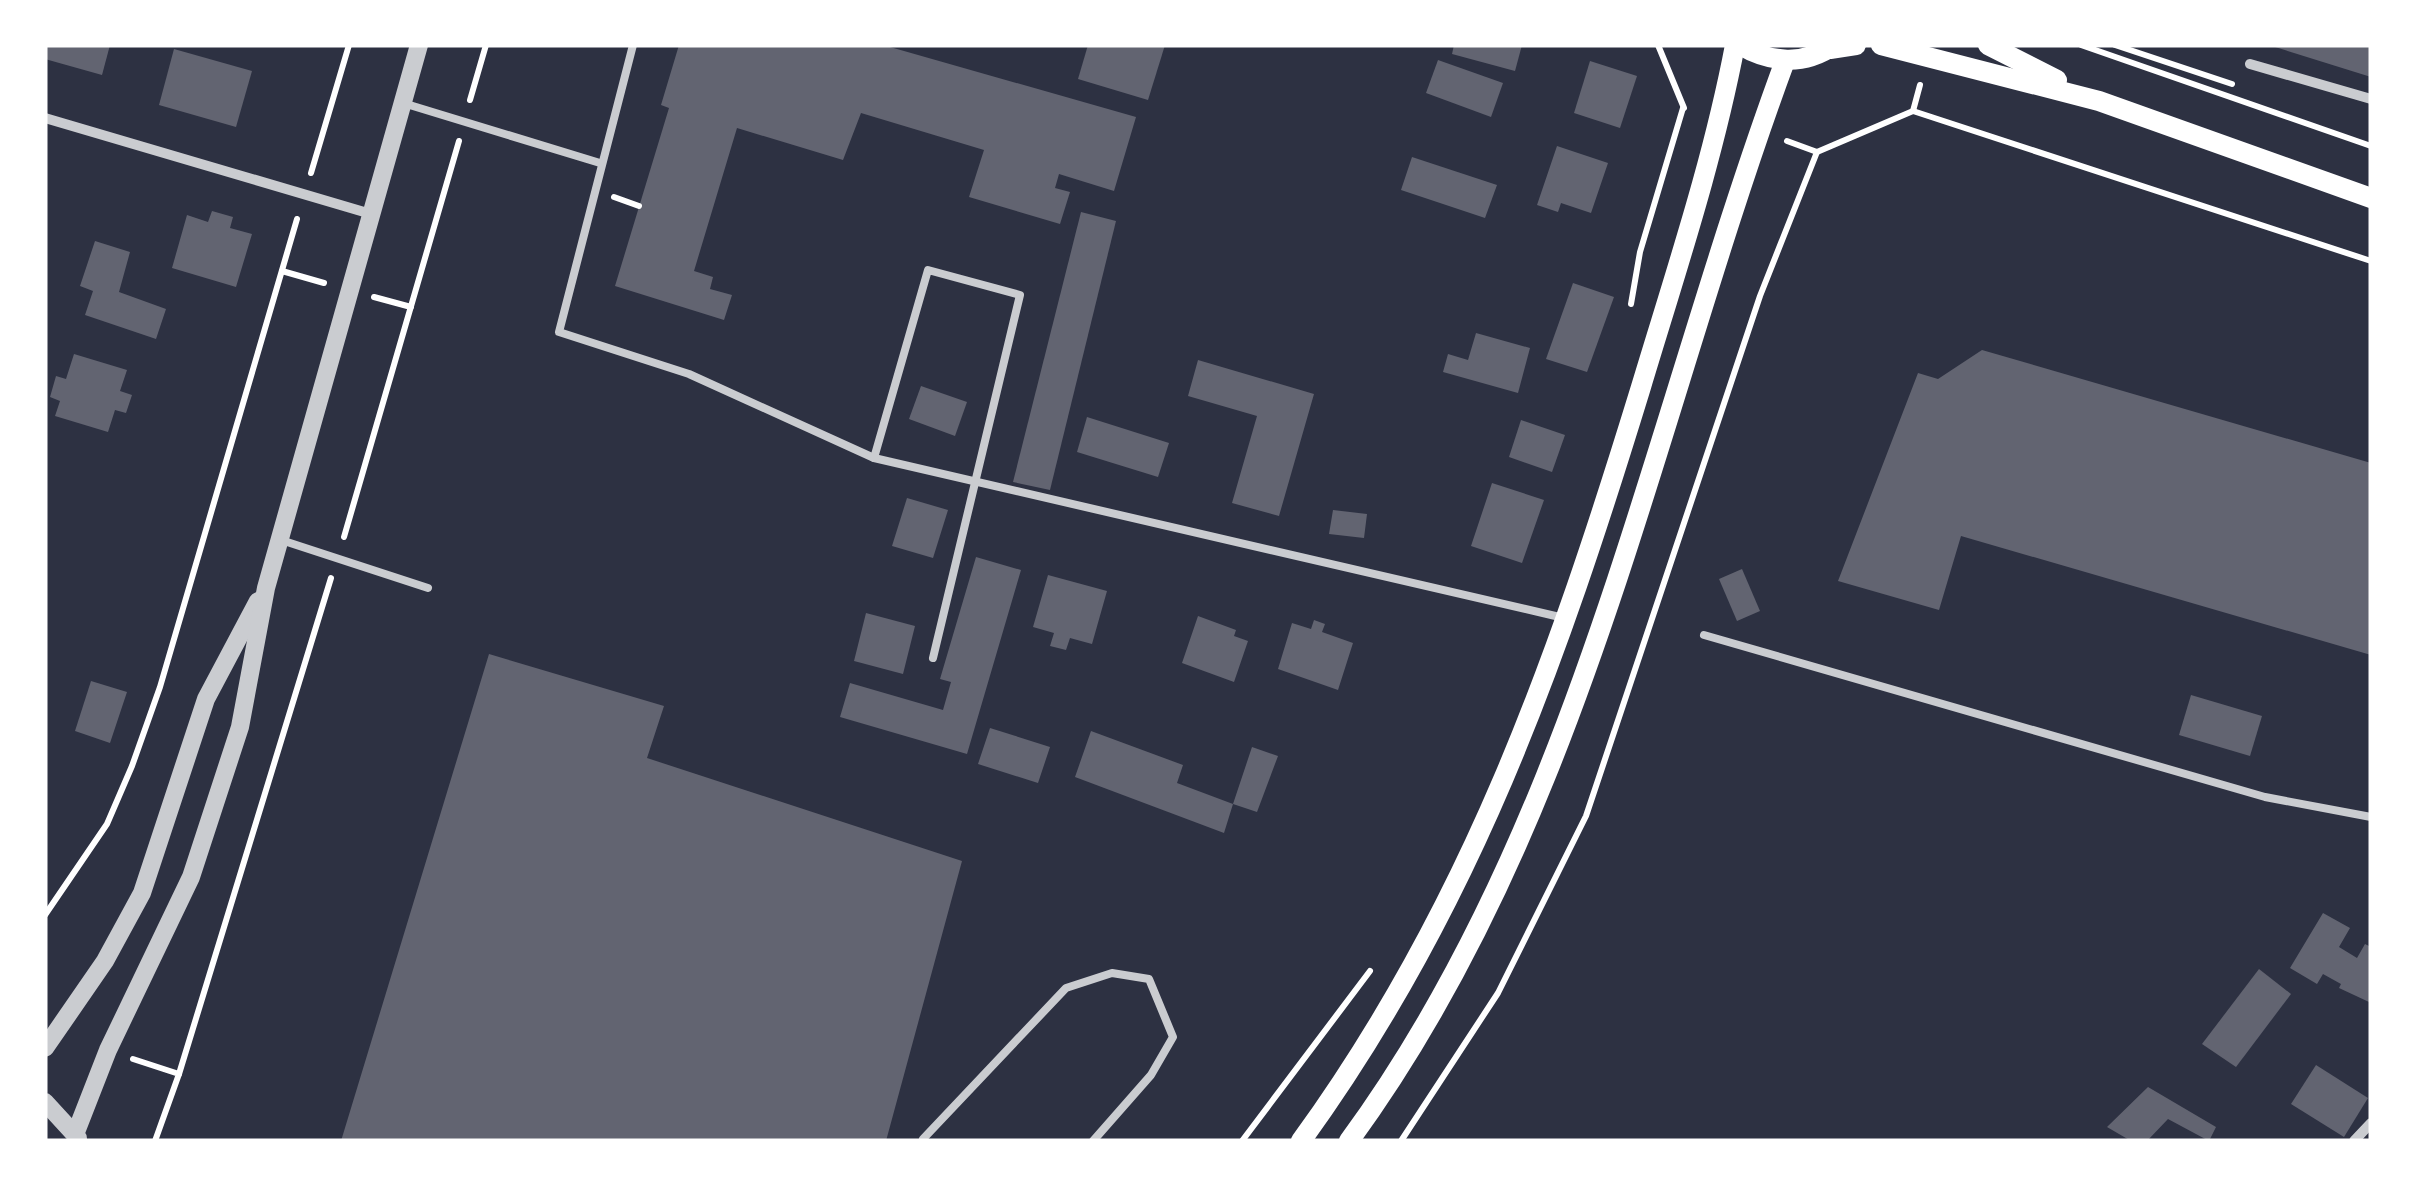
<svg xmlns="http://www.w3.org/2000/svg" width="2416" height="1186" viewBox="0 0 2416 1186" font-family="Arial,sans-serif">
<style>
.building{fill:#626471}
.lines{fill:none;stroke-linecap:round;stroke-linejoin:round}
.path{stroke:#fff;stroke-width:6}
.service{stroke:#caccd0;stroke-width:8}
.minor{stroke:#caccd0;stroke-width:10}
.tertiary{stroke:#caccd0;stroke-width:18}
.secondary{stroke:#fff;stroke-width:20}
</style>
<rect width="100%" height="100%" fill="#2d3142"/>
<g class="building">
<path d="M45 45H110L102 75 45 59Z"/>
<path d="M679 45H883L1136 117 1114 191 1059 174 1055 188 1070 192 1060 224 969 197 984 150 861 113 843 160 737 128 694 271 713 277 710 289 732 295 724 320 615 286 669 108 661 105Z"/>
<path d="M1088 45H1165L1148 100 1078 79Z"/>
<path d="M1454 45H1522L1515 71 1452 54Z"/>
<path d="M2273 45H2371V77L2272 46Z"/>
<path d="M174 49 252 71 236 127 159 105Z"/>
<path d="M1438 60 1503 83 1491 117 1426 93Z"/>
<path d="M1590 61 1637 76 1620 128 1574 113Z"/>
<path d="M1557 146 1608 163 1591 213 1561 203 1558 212 1537 205Z"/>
<path d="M1412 157 1497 185 1485 218 1401 190Z"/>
<path d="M212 211 233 217 230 228 252 234 236 287 172 268 187 215 208 222Z"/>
<path d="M1081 212 1116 221 1050 490 1013 482Z"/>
<path d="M95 241 130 252 119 292 166 309 156 339 85 315 93 291 80 286Z"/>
<path d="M1573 283 1614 297 1587 372 1546 359Z"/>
<path d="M1476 333 1530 348 1518 393 1443 372 1448 354 1468 360Z"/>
<path d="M1982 350 2371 463V655L1961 536 1939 610 1838 581 1918 373 1938 379Z"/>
<path d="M74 354 127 370 120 391 132 395 126 413 115 410 108 432 55 416 60 401 50 397 56 376 66 379Z"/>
<path d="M1198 360 1314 394 1279 516 1232 503 1257 416 1188 396Z"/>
<path d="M921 386 967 402 955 436 909 419Z"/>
<path d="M1087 417 1169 443 1158 477 1077 452Z"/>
<path d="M1521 420 1565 435 1552 472 1509 457Z"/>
<path d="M1492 483 1544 500 1522 563 1471 546Z"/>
<path d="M907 498 948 510 933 558 892 546Z"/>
<path d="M1333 510 1367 514 1364 538 1329 534Z"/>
<path d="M976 557 1021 570 967 754 840 717 850 683 943 710 951 682 940 679Z"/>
<path d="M1742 569 1760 611 1737 621 1719 579Z"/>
<path d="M1048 575 1107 591 1092 644 1070 638 1066 650 1050 646 1054 633 1033 627Z"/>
<path d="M866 613 915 626 903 674 854 661Z"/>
<path d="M1198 616 1236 630 1234 636 1248 641 1234 682 1182 663Z"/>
<path d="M1314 620 1325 624 1322 632 1353 643 1338 690 1278 669 1292 623 1311 629Z"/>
<path d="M489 654 664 706 647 758 962 861 886 1141H341Z"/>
<path d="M91 681 127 692 110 743 75 731Z"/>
<path d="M2191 695 2262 716 2250 756 2179 735Z"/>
<path d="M990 728 1050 747 1038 783 978 764Z"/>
<path d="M1091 731 1183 765 1177 783 1233 804 1252 747 1278 756 1257 812 1233 804 1224 833 1075 777Z"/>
<path d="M2323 913 2350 928 2339 947 2357 958 2365 944 2371 947 2369 1002 2339 988 2341 984 2323 974 2317 984 2290 968Z"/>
<path d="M2259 969 2291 994 2236 1067 2202 1044Z"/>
<path d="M2316 1065 2368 1098 2344 1137 2291 1104Z"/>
<path d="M2148 1087 2216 1127 2209 1141 2168 1119 2147 1141H2131L2107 1127Z"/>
</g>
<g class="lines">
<g class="path">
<path d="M1658 45 1684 108"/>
<path d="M2081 45 2371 146"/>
<path d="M2115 45 2232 84"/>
<path d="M470 100 486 45"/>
<path d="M1913 111 1920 85"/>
<path d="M1787 141 1817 152 1913 111 2371 261"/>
<path d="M311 173 349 45"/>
<path d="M614 197 639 206"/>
<path d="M282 271 324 283"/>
<path d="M374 297 411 307"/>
<path d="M1631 304 1640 252 1683 108"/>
<path d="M344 537 459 141"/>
<path d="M45 915 107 824 132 766 160 687 297 219"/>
<path d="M133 1059 179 1074 155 1141"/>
<path d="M179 1074 331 578"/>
<path d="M1242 1141 1370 971"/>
<path d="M1401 1141 1498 993 1586 816 1760 296 1817 152"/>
</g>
<g class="service">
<path d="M633 45 559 332 689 374 874 458 1564 618"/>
<path d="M403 103 600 163"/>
<path d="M874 458 928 270 1020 295 933 658"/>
<path d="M281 540 428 588"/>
<path d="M1704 635 2265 797 2371 817"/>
<path d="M923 1139 1066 988 1112 973 1149 979 1173 1037 1151 1075 1093 1141"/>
</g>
<g class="minor">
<path d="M2250 64 2371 99"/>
<path d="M45 118 371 214"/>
<path d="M2354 1141 2371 1123"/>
</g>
<g class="tertiary">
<path d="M45 1048 105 961 142 893 206 699 258 601"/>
<path d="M45 1102 78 1138"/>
<path d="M76 1132 108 1050 191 877 240 727 266 588 419 45"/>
</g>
<g class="secondary">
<path d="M1740 45C1770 63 1804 66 1834 45"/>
<path d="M1881 45 2099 101 2371 198"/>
<path d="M1988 45 2057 80"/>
<path d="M1830 49 1856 45"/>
<path d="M1301 1141C1471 907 1557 661 1641 387 1675 274 1713 161 1735 45"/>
<path d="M1349 1141C1582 823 1651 424 1785 61"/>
</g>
</g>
<rect width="2416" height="1186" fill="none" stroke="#ffffff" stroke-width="95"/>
</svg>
